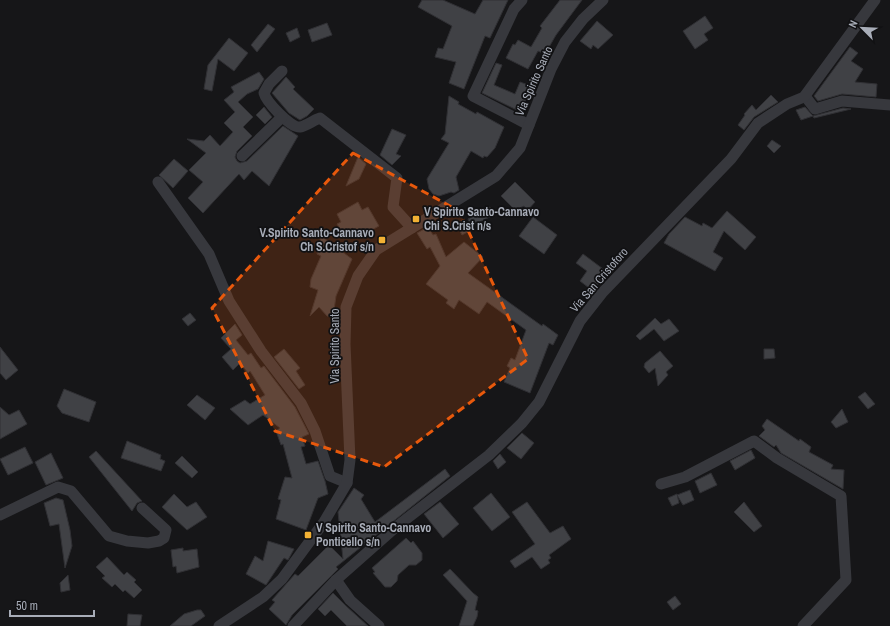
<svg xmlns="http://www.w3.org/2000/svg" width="890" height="626" viewBox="0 0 890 626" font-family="'Archivo Narrow',sans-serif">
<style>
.building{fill:#404145;stroke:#303034}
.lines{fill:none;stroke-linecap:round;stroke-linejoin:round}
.minor{stroke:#37383d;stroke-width:11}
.marked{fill:#e8590c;fill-opacity:0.2;stroke:#e8590c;stroke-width:3;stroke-dasharray:8 5;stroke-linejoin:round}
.poi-dot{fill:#f2b134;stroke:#111113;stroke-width:1.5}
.labels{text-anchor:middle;stroke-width:3.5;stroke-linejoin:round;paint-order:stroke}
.street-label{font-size:12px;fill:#a8adb8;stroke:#111113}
.poi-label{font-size:12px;font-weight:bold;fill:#a8adb8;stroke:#111113;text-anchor:start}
</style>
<rect width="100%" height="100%" fill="#161618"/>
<g class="building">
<path d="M422 0H443L475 14 483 0H508L490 38 485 36 464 89 449 83 456 62 435 57 438 48 443 49 452 26 418 7Z"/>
<path d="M560 0H582L556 35 545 54 538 51 528 69 506 58 513 44 515 45 518 40 531 47 542 28 540 26Z"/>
<path d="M705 16 713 28 704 34 708 40 695 49 683 31Z"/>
<path d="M597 21 613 35 598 49 593 45 591 49 580 41Z"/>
<path d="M327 23 332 35 312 42 308 30Z"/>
<path d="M268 24 275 29 257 52 251 45Z"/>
<path d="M297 28 300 37 290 42 286 33Z"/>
<path d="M229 38 248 53 234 71 218 59 212 91 204 89 208 65Z"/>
<path d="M850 47 858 53 851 61 863 69 855 82 877 84 876 97 842 94 818 101 814 96Z"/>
<path d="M496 63 502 65 494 85 515 94 520 82 531 86 521 112 482 93Z"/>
<path d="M259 72 264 79 258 89 247 94 238 102 253 117 243 127 252 136 237 151 235 157 237 161 240 163 247 161 283 126 298 136 269 186 252 171 244 180 239 174 203 213 188 198 203 182 189 170 206 153 187 139 204 141 210 135 220 146 233 132 224 123 235 112 224 100 234 92 231 87Z"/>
<path d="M286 77 295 87 293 89 314 109 307 116 300 120 289 113 272 93Z"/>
<path d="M771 95 778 102 754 117 744 130 738 125 745 115 744 114 752 105 756 110Z"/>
<path d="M449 96 459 102 458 104 476 114 477 112 504 127 495 148 487 157 484 156 483 158 471 151 456 177 459 190 454 193 451 192 439 196 433 194 429 189 427 179 449 143 441 139 445 134Z"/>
<path d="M264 107 272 117 265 124 256 115Z"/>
<path d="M805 107 813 116 843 108 851 109 814 118 813 116 801 120 796 110Z"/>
<path d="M392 129 406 135 396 154 401 156 392 165 380 155Z"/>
<path d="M772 140 781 146 774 153 767 146Z"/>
<path d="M358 157 366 164 359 179 346 186Z"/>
<path d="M174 159 188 171 173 188 159 175Z"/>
<path d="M515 182 535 202 527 211 524 206 515 210 501 196Z"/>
<path d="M358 202 362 210 368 207 379 226 359 237 353 228 343 234 337 224 341 222 337 214Z"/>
<path d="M490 207 494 215 471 226 473 229 462 235 458 227 469 222 470 224 468 219Z"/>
<path d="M727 211 756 237 745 250 724 231 713 252 723 258 715 271 664 243 669 234 685 217 702 226 703 223 712 228Z"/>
<path d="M533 217 557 235 544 254 519 236Z"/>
<path d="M428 227 433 235 436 234 446 257 464 242 483 257 468 273 542 326 543 324 558 335 553 345 549 343 530 393 504 382 510 368 507 366 511 358 515 360 526 330 487 302 479 314 459 300 454 309 446 303 448 300 426 284 440 266 430 247 427 249 417 233Z"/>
<path d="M321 236 352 259 336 296 333 317 327 316 319 307 310 316 318 290 310 287 311 279 321 256 317 254Z"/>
<path d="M583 254 607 272 593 291 580 281 587 271 576 263Z"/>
<path d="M190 313 196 320 188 326 182 319Z"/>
<path d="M655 318 661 324 669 319 679 331 664 341 654 329 640 340 636 336Z"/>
<path d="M235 324 242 335 236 340 248 355 251 353 261 368 264 366 295 407 309 434 302 437 305 446 301 447 306 464 318 461 325 481 328 494 318 498 306 530 276 519 281 500 278 499 285 477 292 478 283 444 281 445 276 431 280 428 263 415 248 425 230 409 245 400 250 404 265 395 250 371 248 373 240 363 233 370 222 357 231 349 221 338Z"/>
<path d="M0 347 18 370 6 380 0 373Z"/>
<path d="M284 349 300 368 296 371 305 385 299 389 274 357Z"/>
<path d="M764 349H774L775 358 764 359Z"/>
<path d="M660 351 673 366 666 372 668 375 658 386 655 368 649 373 644 367 645 363Z"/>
<path d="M64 389 96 402 89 422 62 413 57 406Z"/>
<path d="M865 392 875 404 868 409 858 397Z"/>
<path d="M197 395 215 408 205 420 187 405Z"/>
<path d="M0 407 9 415 19 410 27 424 0 439Z"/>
<path d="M842 409 848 422 836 428 831 422Z"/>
<path d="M767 419 799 441 800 439 811 447 809 452 833 465 831 469 844 470 843 489 781 453 776 445 774 447 759 436 765 430 762 426Z"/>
<path d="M522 433 534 443 521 459 507 448Z"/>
<path d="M127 441 161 455 160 459 165 461 161 471 121 458Z"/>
<path d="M25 447 33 463 8 475 0 459Z"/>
<path d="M751 450 755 458 735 470 730 461Z"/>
<path d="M96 451 142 501 137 503 132 511 89 457Z"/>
<path d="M51 453 63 478 46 485 35 462Z"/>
<path d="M500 454 506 462 498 469 493 461Z"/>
<path d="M182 456 198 472 192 478 175 463Z"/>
<path d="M445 469 450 476 336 567 338 569 292 615 286 625 269 609 275 602 272 600 295 574 298 576 329 545 343 559 338 512 354 488 364 495 361 499 375 522Z"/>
<path d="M711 473 717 485 700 493 695 481Z"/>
<path d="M690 490 694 500 683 505 677 495Z"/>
<path d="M491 493 510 517 492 531 473 508Z"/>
<path d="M174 494 187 507 196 502 207 517 187 530 162 507Z"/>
<path d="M677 494 679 503 672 506 668 498Z"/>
<path d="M56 498 63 500 70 530 72 546 65 568 59 524 50 526 44 503Z"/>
<path d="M440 502 459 524 443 538 424 514Z"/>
<path d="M527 502 550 533 563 526 571 539 549 555 551 558 548 560 550 563 541 569 532 557 515 568 510 561 535 544 512 512Z"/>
<path d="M744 502 762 526 754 532 734 512Z"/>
<path d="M406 538 411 543 413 541 422 553V560L416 565H409L398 575 397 581 391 587H385L373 573 375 572 372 568Z"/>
<path d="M268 541 294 549 288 560 284 558 266 585 246 574 255 556 263 561Z"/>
<path d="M183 548V551L197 549 199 567 177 573 176 566 173 567 171 550Z"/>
<path d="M107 557 124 575 127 572 136 580 134 582 142 590 134 598 125 590 123 592 115 584 112 587 102 578 105 576 96 567Z"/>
<path d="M450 569 473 593 478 597 475 610 478 611 477 617 473 626H459L467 601 443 575Z"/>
<path d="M68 575 70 590 61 592 60 583Z"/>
<path d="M333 593 345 605 368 626H347L331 610 325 616 318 609Z"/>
<path d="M675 596 681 604 673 610 667 602Z"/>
<path d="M197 610H201L205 616 191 626H170L184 614Z"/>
<path d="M128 614 142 615 140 626H127Z"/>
</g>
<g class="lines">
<g class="minor">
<path d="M522 0 514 9 473 96 529 125"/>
<path d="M282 71 269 84 264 93C266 101 290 128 300 127 306 126 314 120 320 118L397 178 393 207 412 228"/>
<path d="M805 96 815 109 842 101 890 105"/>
<path d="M242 156 282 117"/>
<path d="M158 182 209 254 229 301 261 351 301 403 315 431 330 476 347 483"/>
<path d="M661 484 685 477 754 441 777 458 841 496 846 580 803 626"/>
<path d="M0 515 58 487 71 491 109 536 127 541 148 543 159 541 164 538 166 530 142 508"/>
<path d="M336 580 350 600 379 626"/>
<path d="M219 626 263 597 282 579 324 522 347 483 350 460 345 344 346 307 358 276 376 250 496 176 520 148 551 69 565 42 583 19 603 0"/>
<path d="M293 626 336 580 396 527 489 455 522 423 539 402 580 321 602 293 731 159 758 123 787 104 804 97 875 0"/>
</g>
</g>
<path class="marked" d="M353 153 459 211 528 359 384 467 275 431 212 308Z"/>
<g class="poi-dot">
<rect x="412" y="215" width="8" height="8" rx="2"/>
<rect x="378" y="236" width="8" height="8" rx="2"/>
<rect x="304" y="531" width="8" height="8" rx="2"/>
</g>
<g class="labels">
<g class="street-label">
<text transform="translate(534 81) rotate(-66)" y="4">Via Spirito Santo</text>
<text transform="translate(599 280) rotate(-49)" y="4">Via San Cristoforo</text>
<text transform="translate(335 346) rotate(-90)" y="4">Via Spirito Santo</text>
</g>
<g class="poi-label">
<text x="424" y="216">V Spirito Santo-Cannavo<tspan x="424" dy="14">Chi S.Crist n/s</tspan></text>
<text x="374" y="237" text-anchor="end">V.Spirito Santo-Cannavo<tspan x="374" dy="14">Ch S.Cristof s/n</tspan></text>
<text x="316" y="532">V Spirito Santo-Cannavo<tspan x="316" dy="14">Ponticello s/n</tspan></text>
</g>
</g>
<g transform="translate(862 28) rotate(294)" stroke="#111113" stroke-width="3" paint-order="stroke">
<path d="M0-3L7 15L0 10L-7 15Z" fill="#a8adb8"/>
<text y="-6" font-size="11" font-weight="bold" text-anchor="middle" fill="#a8adb8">N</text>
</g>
<path d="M10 610v6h84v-6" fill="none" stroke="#a8adb8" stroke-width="2"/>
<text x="16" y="610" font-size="12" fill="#a8adb8" stroke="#111113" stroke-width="3" paint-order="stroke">50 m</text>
</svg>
